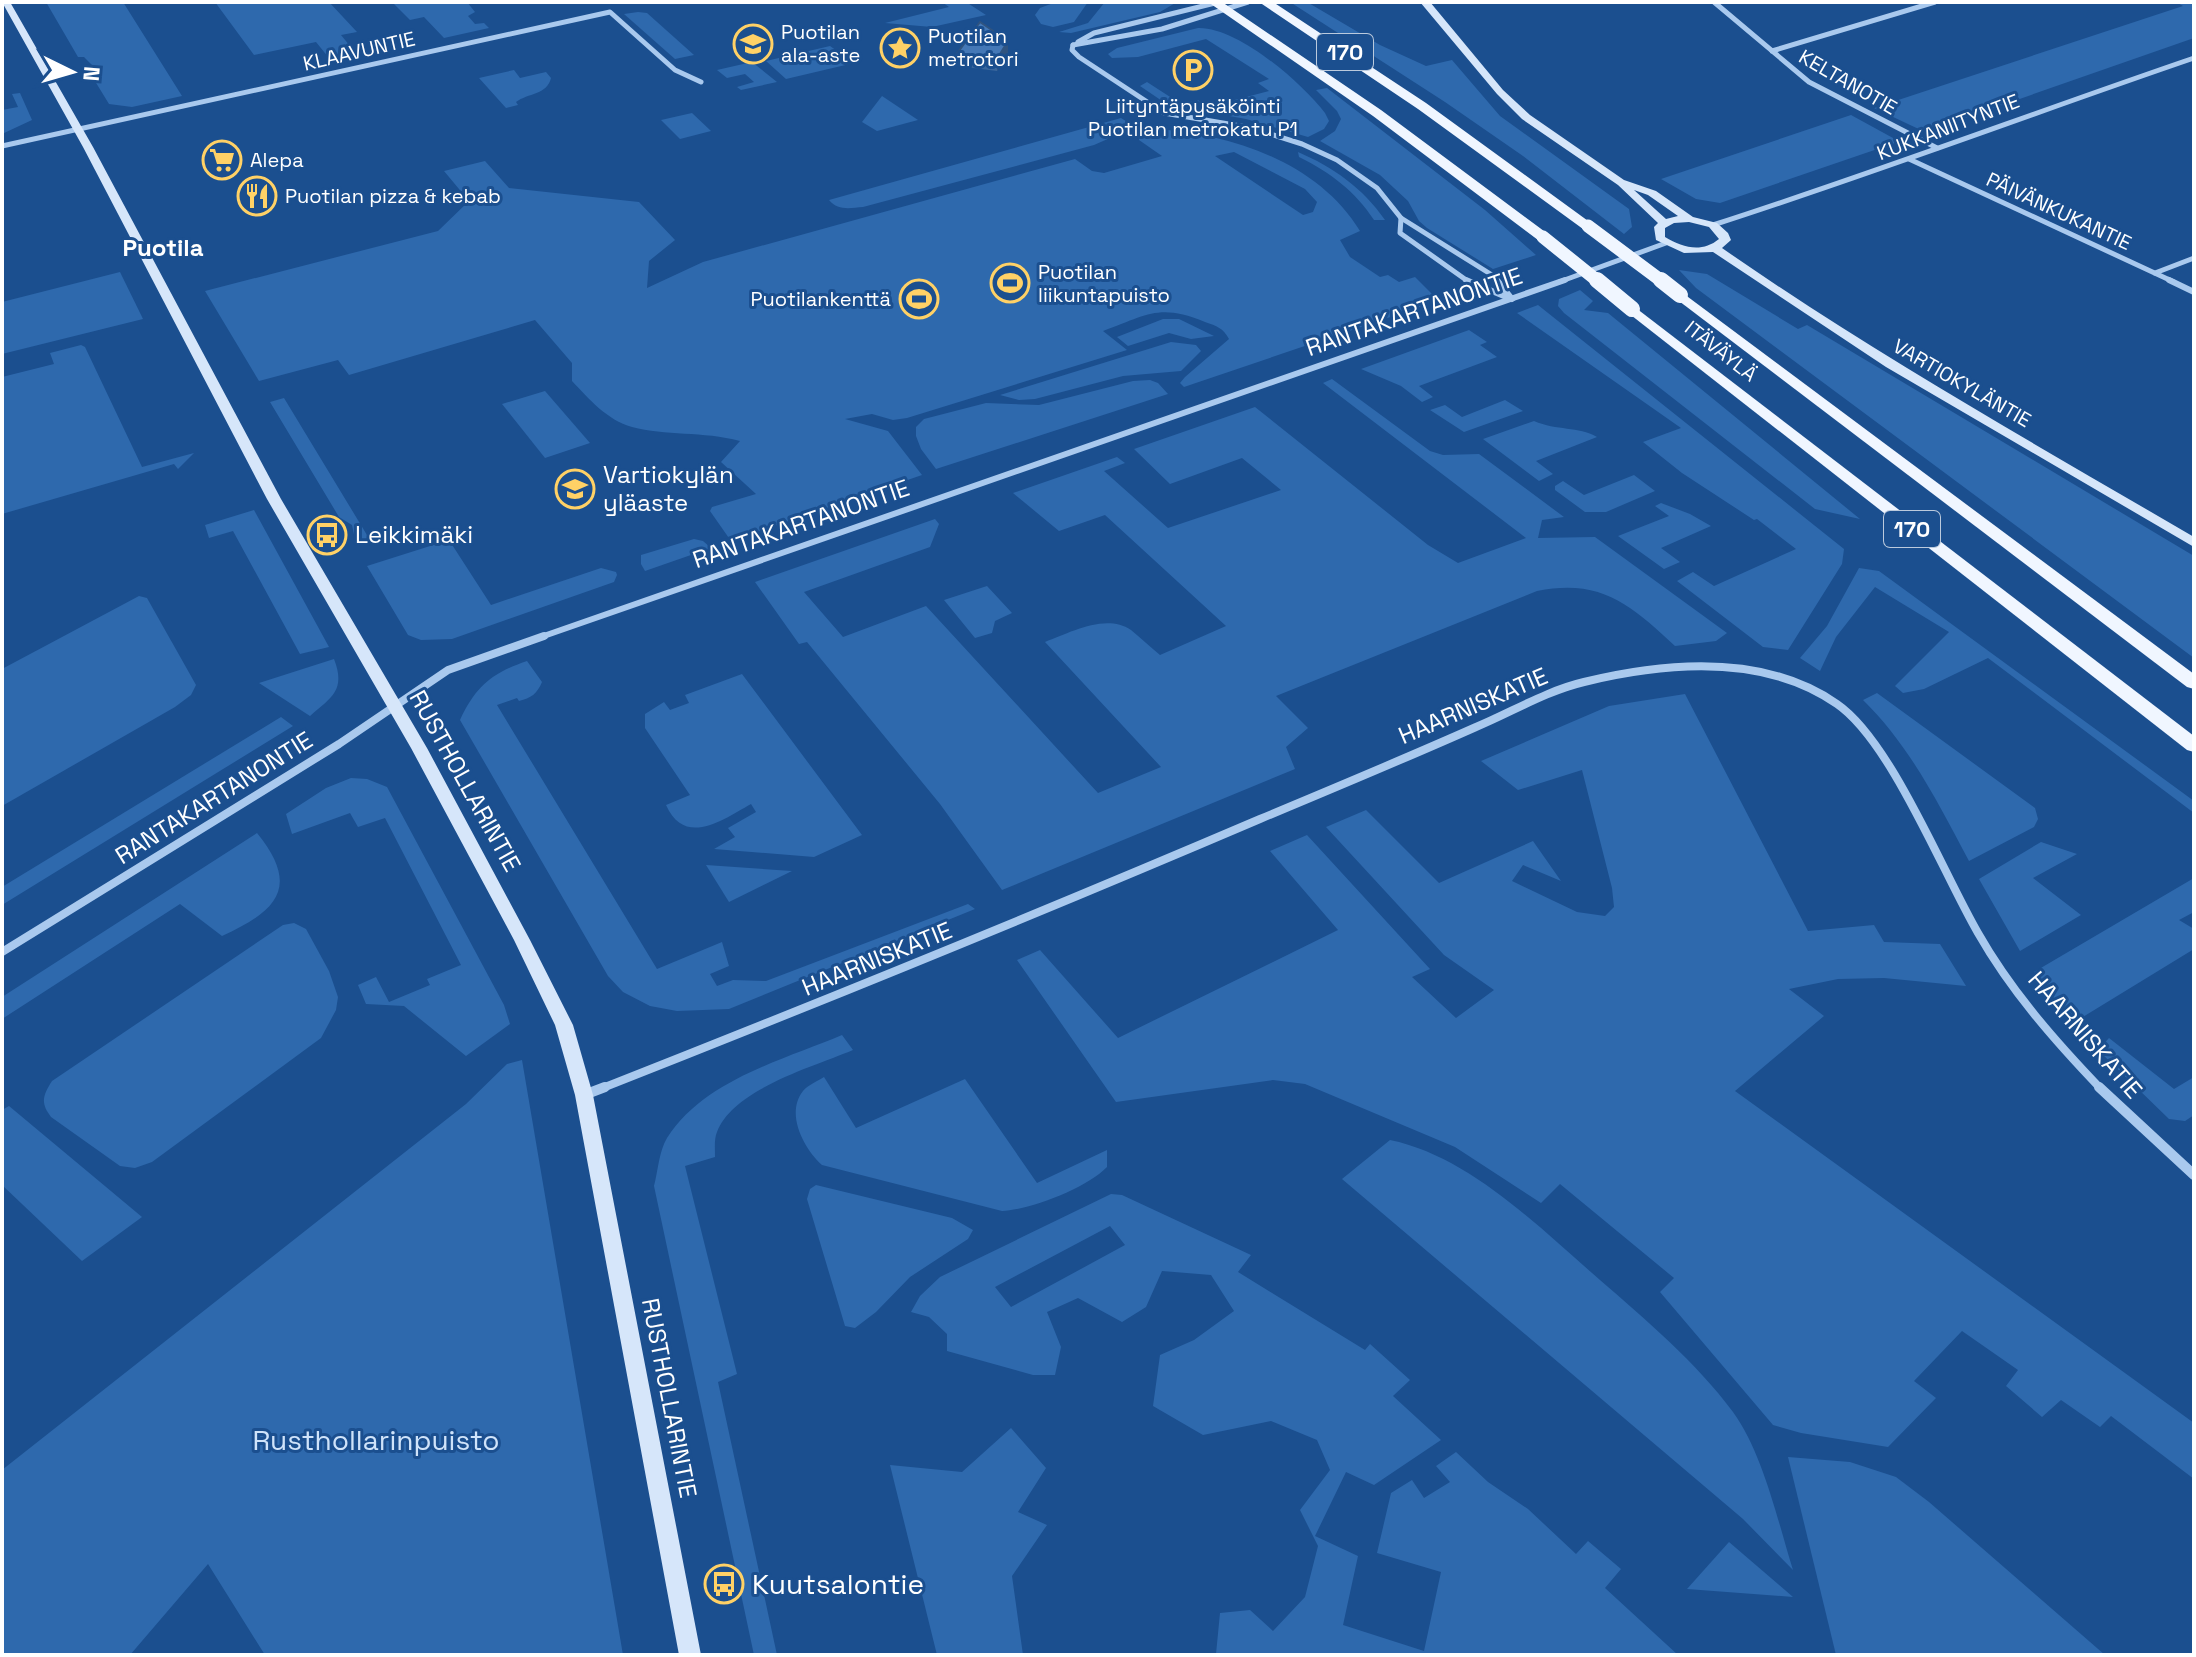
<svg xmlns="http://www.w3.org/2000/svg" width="2196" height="1657" viewBox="0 0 2196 1657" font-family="'Space Grotesk',sans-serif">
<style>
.green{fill:#2e69ad;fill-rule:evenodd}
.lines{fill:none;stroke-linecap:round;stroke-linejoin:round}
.minor-far3{stroke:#a9c9ee;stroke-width:5}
.minor-far2{stroke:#a9c9ee;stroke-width:6}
.minor-far1{stroke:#a9c9ee;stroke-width:8}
.minor{stroke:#a9c9ee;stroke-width:10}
.secondary{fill:#d6e6fa;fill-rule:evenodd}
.primary{fill:#f0f6ff;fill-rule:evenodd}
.primary-bridge-far1{stroke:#f0f6ff;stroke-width:13}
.primary-bridge{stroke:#f0f6ff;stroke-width:16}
.wall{fill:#3a679d}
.shaded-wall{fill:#305480}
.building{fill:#4478b7;stroke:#305480;stroke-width:2}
.labels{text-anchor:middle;stroke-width:6;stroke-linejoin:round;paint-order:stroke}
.far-poi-label{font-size:20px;fill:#fff;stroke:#1b4f8f;text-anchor:start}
.far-street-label{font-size:20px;fill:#fff;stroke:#1b4f8f}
.shield{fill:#1b4f8f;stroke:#bbcadd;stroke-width:2}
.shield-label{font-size:22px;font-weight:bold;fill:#fff}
.far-quarter-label{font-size:24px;font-weight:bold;fill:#fff;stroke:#1b4f8f}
.street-label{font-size:24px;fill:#fff;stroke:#1b4f8f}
.poi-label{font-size:24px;fill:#fff;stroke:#1b4f8f;text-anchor:start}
.near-park-label{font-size:28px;fill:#cfe3fa;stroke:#1b4f8f}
.near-poi-label{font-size:28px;fill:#fff;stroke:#1b4f8f;text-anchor:start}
</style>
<rect width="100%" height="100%" fill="#1b4f8f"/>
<g class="green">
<path d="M46 2H123L182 96 132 107 109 104 90 73 93 66 84 57H78Z"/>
<path d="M215 2H329L357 32 341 35 359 57 333 63 316 42 254 55Z"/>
<path d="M392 2H467L475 12 468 16 475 24 484 23 489 28 444 38 424 17 410 20Z"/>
<path d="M942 2H966L986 15 932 27 885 23 949 7Z"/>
<path d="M1056 2H1088L1074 22 1053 27 1041 24 1035 15 1040 8Z"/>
<path d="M1105 2H1177L1160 12 1071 33 1059 32 1088 23Z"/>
<path d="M1290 2H1307L1380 45 1426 66 1452 60 1500 116 1629 209 1632 227 1624 234 1523 156 1445 102Z"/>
<path d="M2176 2H2194V38L1925 132 1874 108 2183 6Z"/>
<path d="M638 12 647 13 694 55 675 59 624 14Z"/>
<path d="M1198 28C1238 27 1301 82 1325 113L1329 121 1324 129 1308 137 1246 119 1168 105 1140 86 1147 82 1181 104 1198 100 1208 107 1269 91 1258 83 1269 79 1206 39 1138 57 1112 58 1108 54 1117 48Z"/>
<path d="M830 46 854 63 786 79 766 61Z"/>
<path d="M752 62 777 82 741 90 737 87 754 82 745 74 727 78 717 70Z"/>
<path d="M514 70 520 78 546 72 551 78C547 95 528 93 516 102L518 105 506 108 479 78Z"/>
<path d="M1327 88 1485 210 1536 255 1493 269 1427 228 1419 221 1408 201 1380 175 1320 141 1335 131 1341 119 1337 111 1316 90Z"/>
<path d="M20 93 32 120 2 134V110L18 107 12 94Z"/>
<path d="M882 96 918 120 877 131 862 122Z"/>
<path d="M692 113 711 131 680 139 661 120Z"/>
<path d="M1851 115 1893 138 1895 143 1720 203 1696 199 1661 179Z"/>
<path d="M1121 118 1132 125 1119 134 1094 145 863 207C850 208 838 211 829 200Z"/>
<path d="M1153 129C1230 133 1318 162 1360 231L1340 240 1350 257 1380 277 1388 275 1399 282 1415 277 1436 298 1420 307 1184 387 1180 383 1185 377 1229 339C1223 328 1217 326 1205 322 1159 303 1147 315 1103 331L1127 350 907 418 893 420 872 414 845 419 888 431 922 475 731 541 710 511 712 507 756 494 721 462 740 441C703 431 665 436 632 427 607 420 589 399 572 381V363L535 320 349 375 338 360 259 381 205 291 438 231 469 201 444 171 485 161 509 188 639 202 675 240 649 261 647 288 703 262 1075 159 1092 171 1104 173 1162 156 1139 140V135ZM1234 152 1305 189 1317 202 1313 212 1303 215 1215 156Z"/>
<path d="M1298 152C1333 167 1363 188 1385 220H1374C1355 191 1331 173 1299 157Z"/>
<path d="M1679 270 1707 274 1798 329 1807 325 2194 556V658L1696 288Z"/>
<path d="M120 272 143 319 2 354V302Z"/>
<path d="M1580 290 1593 301 1584 310 1608 313 1860 519 1815 509 1564 313 1558 306 1559 299Z"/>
<path d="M1538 305 1844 549 1842 564 1788 650 1763 647 1677 581 1693 572 1714 586 1796 549 1757 519 1754 520 1682 473 1643 442 1681 428 1517 313Z"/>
<path d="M1179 319 1214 336 1191 339 1169 333 1128 346 1117 337 1163 319Z"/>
<path d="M1469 330 1487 342 1480 345 1497 357 1419 386 1433 397 1422 402 1401 386 1361 369Z"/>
<path d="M1171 342 1196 345 1201 351 1181 371 1123 376 1035 399 1019 400 1000 395Z"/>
<path d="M81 345 85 347 142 467 194 453 178 469 174 464 2 514V377L54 364 50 353Z"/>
<path d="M1332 379 1430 451 1443 455 1479 454 1564 517 1542 520 1538 538 1595 537 1727 633 1716 641 1675 646C1631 605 1601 578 1537 591L1276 696 1308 728 1286 747 1295 769 1002 890 940 804 807 642 799 644 755 582 935 519 939 524 930 547 804 592 843 637 926 606 1098 793 1161 767 1045 642C1070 633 1105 613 1131 630 1141 638 1150 647 1160 655L1226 626 1105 515 1059 531 1013 493 1117 457 1125 463 1104 471 1168 528 1281 490 1242 458 1170 484 1134 449 1255 407 1428 545 1458 563 1526 538 1323 383Z"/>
<path d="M1150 380 1158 383 1168 394 936 469 921 449 916 436V427L924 419 986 403 1039 405 1133 381Z"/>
<path d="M545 391 590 443 545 458 502 404Z"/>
<path d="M284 398 370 540 356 544 352 525 339 517 270 402Z"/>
<path d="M1505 400 1523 411 1464 432 1430 410 1445 405 1462 417Z"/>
<path d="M1534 421C1557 431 1578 426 1597 437L1536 461 1553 474 1539 481 1483 439Z"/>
<path d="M1634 475 1655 491 1606 512H1585L1555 490V486L1563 481 1584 495Z"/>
<path d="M1661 503 1690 514 1711 526 1661 548 1680 562 1664 569 1618 536 1669 516 1655 506Z"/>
<path d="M254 510 329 647 300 654 233 531 209 538 205 525Z"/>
<path d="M694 539 703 541 711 548 645 571 641 564V555Z"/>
<path d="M449 540 491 605 601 568 616 572 617 575 614 582 452 639 421 640 408 635 367 566Z"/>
<path d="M1859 568 1879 571 2194 801V813L1988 658 1924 689 1903 693 1895 686 1949 632 1875 587 1836 637 1820 671 1800 658 1827 626Z"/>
<path d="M987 586 1012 613 995 621 992 633 975 638 944 600Z"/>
<path d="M139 596 147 598 196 685 191 695 175 707 2 806V669Z"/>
<path d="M334 659C346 690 332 697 310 716L259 683Z"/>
<path d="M527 661 542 682C537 694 531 698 519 701L517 698 497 705 657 969 722 942 729 966 710 974 717 986 733 980 766 981 968 904 975 909 729 1009 677 1011 650 1006 623 992 608 976 460 720C476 686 492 673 527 661Z"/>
<path d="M742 674 862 835 814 857 714 849 735 837 728 828 756 812 751 804C724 819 685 848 666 805L690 795 645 728V714L664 702 670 710 689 703 685 695Z"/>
<path d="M1877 693 2035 808 2038 819 2034 827 1969 861C1938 803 1910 746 1863 700Z"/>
<path d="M1685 694 1808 931 1874 925 1884 942 1940 944 1966 986 1884 978 1838 979 1789 989 1824 1016 1735 1091 2194 1423V1479L2111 1416 2100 1427 2061 1400 2042 1417 2006 1386 2018 1370 1962 1331 1914 1381 1936 1398 1888 1447 1801 1433 1773 1425 1660 1292 1674 1278 1560 1184 1541 1203 1455 1147 1305 1084 1273 1080 1116 1102 1017 960 1040 950 1118 1038 1338 930 1270 851 1307 835 1430 969 1412 977 1456 1018 1494 990 1444 955 1326 827 1366 810 1439 883 1533 841 1561 881 1523 865 1512 881 1577 912 1605 916 1614 907 1612 888 1582 770 1518 790 1481 761 1609 706Z"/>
<path d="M281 717 293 726 2 905V887Z"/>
<path d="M351 778 367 779 387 787 504 1005 510 1024 466 1056 404 1006 366 1004 358 985 376 977 389 1002 430 985 427 979 461 965 385 818 358 827 350 813 292 834 286 814 326 788Z"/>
<path d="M257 833C301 887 277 911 222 936L180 904 2 1019V997Z"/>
<path d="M2041 842 2077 854 2033 878 2081 915 2020 951 1979 879Z"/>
<path d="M706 865 792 871 729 902Z"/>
<path d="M2194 878V912L2179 920 2194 929V949L2073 1023 2034 972Z"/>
<path d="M294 923 306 929 329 971 338 997 336 1010 321 1038 152 1162 135 1168 120 1166 51 1117C40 1103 43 1095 52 1081L283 925Z"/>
<path d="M842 1035 853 1050C813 1067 733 1089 717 1132 714 1139 715 1149 715 1157L685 1166 737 1374 718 1382 777 1655H754L654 1186C658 1171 659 1151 667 1138 704 1080 783 1060 842 1035Z"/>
<path d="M2109 1038 2174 1089 2194 1077V1115L2185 1121 2169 1119 2098 1050Z"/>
<path d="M522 1060 623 1655H265L208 1564 130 1655H2V1470L466 1104 507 1064Z"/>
<path d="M824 1077 856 1128 965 1079 1037 1183 1107 1150V1167C1087 1188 1030 1210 1002 1211L822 1165C804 1149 785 1114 803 1091 808 1085 818 1081 824 1077Z"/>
<path d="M9 1106 142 1217 82 1261 2 1185V1110Z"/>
<path d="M1390 1140C1469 1156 1540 1228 1600 1280 1646 1320 1696 1362 1733 1412 1763 1453 1778 1522 1793 1570L1743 1519 1342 1179Z"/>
<path d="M816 1185 952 1218 973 1230 968 1239 910 1277 876 1312 855 1328 845 1326 807 1199 810 1189Z"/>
<path d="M1111 1194 1122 1195 1251 1255 1238 1272 1365 1350 1370 1344 1410 1380 1393 1396 1441 1440 1374 1485 1346 1472 1315 1536 1358 1556 1343 1625 1424 1651 1441 1572 1377 1553 1391 1493 1412 1480 1424 1498 1450 1482 1436 1466 1456 1452 1488 1482 1528 1509 1576 1554 1588 1541 1621 1569 1605 1588 1678 1655H1213L1216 1654 1220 1613 1250 1610 1273 1631 1305 1597 1318 1546 1300 1510 1330 1470 1317 1440 1271 1421 1203 1435 1153 1406 1160 1355 1194 1340 1234 1311 1211 1275 1162 1271 1146 1307 1122 1322 1078 1298 1047 1312 1061 1347 1055 1375H1033L947 1351V1334L929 1317 911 1312 920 1296 940 1277ZM1110 1226 1125 1245 1011 1307 995 1287Z"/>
<path d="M1011 1428 1046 1468 1018 1512 1047 1525 1012 1576 1023 1655H937L890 1465 962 1472Z"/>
<path d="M1788 1457 1850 1462 1896 1477 1929 1502 2105 1655H1836Z"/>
<path d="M1729 1542 1793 1597 1687 1589Z"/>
</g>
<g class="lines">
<g class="minor-far3">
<path d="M1714 2 1809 82 1937 148"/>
<path d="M1078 42 1094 33 1219 2"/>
<path d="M1073 45 1072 50 1079 57 1164 113 1252 128 1302 144 1337 160 1377 188 1401 218 1492 275 1498 282"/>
<path d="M1073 45 1162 29 1248 2"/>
<path d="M1772 51 1935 2"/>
<path d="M2 146 610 12 675 70 701 82"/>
<path d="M1909 159 2174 282"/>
<path d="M1401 218 1400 233 1469 282"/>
<path d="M1713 225C1875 173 2033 113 2194 58"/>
<path d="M2155 273 2194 258"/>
<path d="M1559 282 1666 243"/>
</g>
<g class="minor-far2">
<path d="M1466 280 1511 299"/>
<path d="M1497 280 1512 299"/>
<path d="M2169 280 2194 292"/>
<path d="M538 638 1565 280"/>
</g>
<g class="minor-far1">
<path d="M2 952 339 744 448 670 544 636"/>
<path d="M600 1089C821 1002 1042 912 1260 819 1332 789 1404 759 1476 727 1512 712 1546 691 1584 682 1666 662 1764 653 1837 704 1891 741 1943 873 1978 933 2011 991 2055 1041 2101 1089"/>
</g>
<g class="minor">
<path d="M2099 1087 2194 1175"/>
<path d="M584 1095 605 1087"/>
</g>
<g class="secondary">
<path d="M2 2H10L93 147 281 499 427 748 530 940 573 1025 593 1095 701 1655H679L575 1095 555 1025 514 940 411 748 267 499 83 147Z"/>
<path d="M1420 2H1430L1503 90 1530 115 1624 180 1656 191 1693 217 1717 223 1728 233 1731 240 1722 248C1874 354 2035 444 2194 537V547L1886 367 1713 252 1684 253 1656 240 1654 227 1658 223 1618 185 1522 119 1497 94ZM1634 190 1648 195 1678 216 1666 219ZM1689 222 1709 227 1719 239C1702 253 1683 248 1665 237V228L1674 223Z"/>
</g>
<g class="primary">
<path d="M1208 2H1222L1381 110 1548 234V240H1538L1373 116Z"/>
<path d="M1259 2H1273L1426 103 1595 226 1583 229 1418 109Z"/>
<path d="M1680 291 2194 674V689L2187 687 1675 298V292Z"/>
<path d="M1632 305 2194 736V752L2187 750 1627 312V306Z"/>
</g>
<g class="primary-bridge-far1">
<path d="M1588 226 1663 282"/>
<path d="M1543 237 1599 282"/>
</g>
<g class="primary-bridge">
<path d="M1597 280 1632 309"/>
<path d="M1661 280 1680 295"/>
</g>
</g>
<path class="wall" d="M1008 52 997 71 957 66 956 55Z"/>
<path class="shaded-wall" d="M1008 41V52L997 71V59Z"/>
<path class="building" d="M980 22 1008 41 997 59 956 55Z"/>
<defs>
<g id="school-ring" transform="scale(2)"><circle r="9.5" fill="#1b4f8f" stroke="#ffd166" stroke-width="1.5"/><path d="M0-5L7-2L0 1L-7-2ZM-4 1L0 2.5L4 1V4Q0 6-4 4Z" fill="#ffd166"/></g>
<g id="sight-ring" transform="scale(2)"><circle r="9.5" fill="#1b4f8f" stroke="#ffd166" stroke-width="1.5"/><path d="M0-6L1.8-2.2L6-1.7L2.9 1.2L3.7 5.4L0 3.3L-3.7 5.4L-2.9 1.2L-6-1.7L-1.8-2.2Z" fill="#ffd166"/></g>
<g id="parking-ring" transform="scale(2)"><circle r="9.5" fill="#1b4f8f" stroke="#ffd166" stroke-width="1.5"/><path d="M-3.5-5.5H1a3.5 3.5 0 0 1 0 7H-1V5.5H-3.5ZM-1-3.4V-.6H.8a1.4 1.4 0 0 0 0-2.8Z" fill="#ffd166"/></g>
<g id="supermarket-ring" transform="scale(2)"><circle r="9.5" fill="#1b4f8f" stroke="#ffd166" stroke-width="1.5"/><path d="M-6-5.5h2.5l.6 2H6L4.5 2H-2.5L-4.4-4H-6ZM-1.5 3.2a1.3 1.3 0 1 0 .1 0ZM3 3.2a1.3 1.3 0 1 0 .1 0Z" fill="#ffd166"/></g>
<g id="restaurant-ring" transform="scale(2)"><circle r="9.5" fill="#1b4f8f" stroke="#ffd166" stroke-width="1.5"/><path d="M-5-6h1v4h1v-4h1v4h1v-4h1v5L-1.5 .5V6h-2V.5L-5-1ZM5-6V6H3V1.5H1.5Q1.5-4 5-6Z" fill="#ffd166"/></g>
<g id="stadium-ring" transform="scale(2)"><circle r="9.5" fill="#1b4f8f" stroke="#ffd166" stroke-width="1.5"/><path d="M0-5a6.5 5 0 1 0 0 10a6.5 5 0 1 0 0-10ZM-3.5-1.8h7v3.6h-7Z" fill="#ffd166"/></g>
<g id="bus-ring" transform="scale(2)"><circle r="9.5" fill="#1b4f8f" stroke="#ffd166" stroke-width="1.5"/><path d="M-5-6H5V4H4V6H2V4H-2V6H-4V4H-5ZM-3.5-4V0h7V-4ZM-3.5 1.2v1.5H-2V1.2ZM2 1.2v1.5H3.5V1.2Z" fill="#ffd166"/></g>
</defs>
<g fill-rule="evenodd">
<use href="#school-ring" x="753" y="44"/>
<use href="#sight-ring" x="900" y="48"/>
<use href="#parking-ring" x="1193" y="70"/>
<use href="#supermarket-ring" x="222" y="160"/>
<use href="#restaurant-ring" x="257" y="196"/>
<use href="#stadium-ring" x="1010" y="283"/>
<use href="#stadium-ring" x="919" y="299"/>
<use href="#school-ring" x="575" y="489"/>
<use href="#bus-ring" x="327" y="535"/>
<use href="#bus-ring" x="724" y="1584"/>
</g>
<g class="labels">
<g class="far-poi-label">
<text x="781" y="39">Puotilan<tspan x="781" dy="23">ala-aste</tspan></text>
<text x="928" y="43">Puotilan<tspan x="928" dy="23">metrotori</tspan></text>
<text x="1193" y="113" text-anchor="middle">Liityntäpysäköinti<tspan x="1193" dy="23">Puotilan metrokatu P1</tspan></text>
<text x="250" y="167">Alepa</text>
<text x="285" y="203">Puotilan pizza &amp; kebab</text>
<text x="1038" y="279">Puotilan<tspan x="1038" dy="23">liikuntapuisto</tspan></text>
<text x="891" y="306" text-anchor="end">Puotilankenttä</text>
</g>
<g class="far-street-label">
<text transform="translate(359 51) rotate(-13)" y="7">KLAAVUNTIE</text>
<text transform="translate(1848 82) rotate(30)" y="7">KELTANOTIE</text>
<text transform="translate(1948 127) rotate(-21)" y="7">KUKKANIITYNTIE</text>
<text transform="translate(2059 211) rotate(25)" y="7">PÄIVÄNKUKANTIE</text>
<text transform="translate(1721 351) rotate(38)" y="7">ITÄVÄYLÄ</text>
<text transform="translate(1962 383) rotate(30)" y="7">VARTIOKYLÄNTIE</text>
</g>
<g class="shield">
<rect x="1317" y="34" width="56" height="36" rx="6"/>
<rect x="1884" y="511" width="56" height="36" rx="6"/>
</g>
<g class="shield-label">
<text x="1345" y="60">170</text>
<text x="1912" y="537">170</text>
</g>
<g class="far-quarter-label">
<text x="163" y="256">Puotila</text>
</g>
<g class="street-label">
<text transform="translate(1414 312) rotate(-19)" y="8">RANTAKARTANONTIE</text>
<text transform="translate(801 524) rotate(-19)" y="8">RANTAKARTANONTIE</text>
<text transform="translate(1473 706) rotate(-23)" y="8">HAARNISKATIE</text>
<text transform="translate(465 781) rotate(61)" y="8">RUSTHOLLARINTIE</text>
<text transform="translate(214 798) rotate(-32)" y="8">RANTAKARTANONTIE</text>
<text transform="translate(877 959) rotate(-22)" y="8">HAARNISKATIE</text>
<text transform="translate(2085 1035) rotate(49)" y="8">HAARNISKATIE</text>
<text transform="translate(669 1398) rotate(79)" y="8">RUSTHOLLARINTIE</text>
</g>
<g class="poi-label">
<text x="603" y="483">Vartiokylän<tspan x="603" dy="28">yläaste</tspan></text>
<text x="355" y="543">Leikkimäki</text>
</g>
<g class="near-park-label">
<text x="376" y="1450">Rusthollarinpuisto</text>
</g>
<g class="near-poi-label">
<text x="752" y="1594">Kuutsalontie</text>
</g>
</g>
<rect width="2196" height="1657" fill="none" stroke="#ffffff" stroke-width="8"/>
<g transform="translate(72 72) rotate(95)" stroke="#1b4f8f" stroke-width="6" paint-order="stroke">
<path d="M0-6L14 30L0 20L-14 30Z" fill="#ffffff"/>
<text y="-12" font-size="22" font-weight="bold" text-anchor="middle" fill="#ffffff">N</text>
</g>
</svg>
